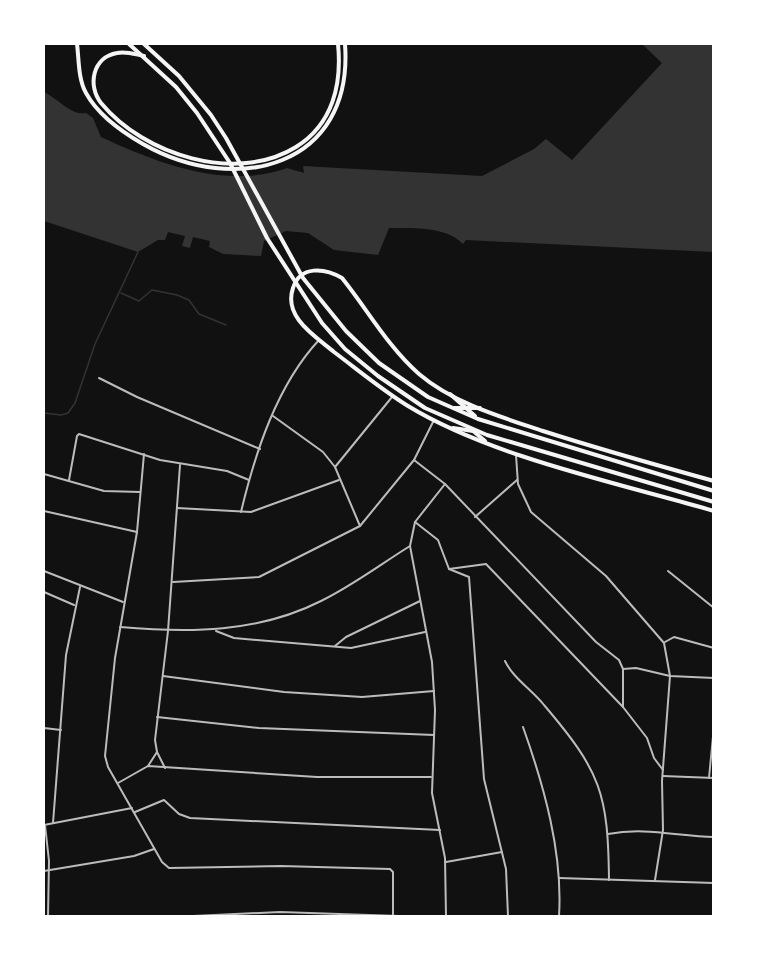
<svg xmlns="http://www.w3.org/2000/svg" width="757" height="960" viewBox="0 0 757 960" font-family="Manrope,sans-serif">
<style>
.water{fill:#333}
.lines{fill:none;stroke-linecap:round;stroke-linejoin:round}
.stream{stroke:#333;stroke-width:1.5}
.minor{stroke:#bcbcbc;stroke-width:2}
.primary{stroke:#f5f5f5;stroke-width:4}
.motorway{stroke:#f5f5f5;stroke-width:4}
</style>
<rect width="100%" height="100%" fill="#111"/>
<path class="water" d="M642 44H713V252L466 240 463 244C446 226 412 228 389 228L378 255 334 250 308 233 286 231 264 241 261 256 223 254 209 247 210 241 193 237 190 248 182 246 185 236 168 232 165 240H158L138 252 44 221V92C58 99 72 116 86 113L93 118 101 137C157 163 226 190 287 168L304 173 303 166 482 176 534 149 546 139 572 160 662 63Z"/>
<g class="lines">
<g class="stream">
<path d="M121 293 139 301 152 290 177 295 189 300 199 314 226 325"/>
<path d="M44 413 61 415 68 413 75 403 95 344 138 252"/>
</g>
<g class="minor">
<path d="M99 378 137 397 260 449"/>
<path d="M273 416 323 452 335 467 360 526"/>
<path d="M144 454 137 532 115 658 105 756 108 767 162 862 169 868 281 866 390 869 393 872V916"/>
<path d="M516 455 518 484 531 512 606 576 664 643 670 676 662 781 663 830 655 880"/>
<path d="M414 460 445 484 596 642 619 660 623 669 636 668 670 676 714 678"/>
<path d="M335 467 392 397"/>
<path d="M44 474 104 491 140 492"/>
<path d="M69 480 77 436 79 434 160 460 227 471 249 480"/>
<path d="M177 508 251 512 339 480"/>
<path d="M44 511 137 532"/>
<path d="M241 512C255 453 277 385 319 340"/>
<path d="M475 517 517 480"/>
<path d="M415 522 438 540 449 569 469 577 484 779 506 869 508 916"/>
<path d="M410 546 432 662 435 710 432 793 445 858 446 916"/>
<path d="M449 569 486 564 623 707 647 738 654 758 663 770"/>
<path d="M44 571 123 602"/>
<path d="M668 571 714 608"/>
<path d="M173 582 259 577 360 526 414 460 434 420"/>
<path d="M44 592 74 605"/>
<path d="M120 627C189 633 258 633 321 601 352 586 381 564 410 546L415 522 445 484"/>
<path d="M216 631 234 638 351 648 425 632"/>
<path d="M665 642 674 637 714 648"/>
<path d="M335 646 346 637 420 601"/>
<path d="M505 661C513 678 532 690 544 705 601 772 608 793 609 880"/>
<path d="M623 669V707"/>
<path d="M163 676 284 692 362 697 434 691"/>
<path d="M157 717 259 728 434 735"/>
<path d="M523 727C544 786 563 853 559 916"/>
<path d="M44 728 61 730"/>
<path d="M157 752 165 768"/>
<path d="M148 766 157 752 155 740 168 631 180 465"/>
<path d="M663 776 714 778"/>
<path d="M709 778 714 726"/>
<path d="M118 783 148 766 317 777H431"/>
<path d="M135 812 164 800 179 814 190 818 440 830"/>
<path d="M53 823 66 655 80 587"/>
<path d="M44 825 132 808"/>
<path d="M45 825 49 861 48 916"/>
<path d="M608 834C645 827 677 836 714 837"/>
<path d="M446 862 502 852"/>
<path d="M44 871 134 856 154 849"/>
<path d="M559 878 714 883"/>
<path d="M193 916 280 912 399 916"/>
</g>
<path class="primary" d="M714 481C656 465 599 449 543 431 501 417 453 403 419 374 388 347 367 309 342 278 325 268 300 265 293 288 283 317 315 336 334 352 358 370 382 390 408 406 492 457 618 483 714 511"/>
<g class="motorway">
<path d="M77 44C79 59 78 79 86 93 98 115 122 132 143 144 236 197 354 167 345 44"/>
<path d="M129 44 176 87 197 113 230 163 267 238 322 323 345 349 378 376 425 408 487 435 714 502"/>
<path d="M144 44 179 76 211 115 226 138 303 278 346 331 379 363 428 397 478 419 714 491"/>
<path d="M144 56C134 54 126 51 117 53 93 57 87 85 101 103 144 155 236 184 296 147 333 124 342 84 338 44"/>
<path d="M450 394 475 416"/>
<path d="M454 408H480"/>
<path d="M453 428 473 431"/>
<path d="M472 430 485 441"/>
</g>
</g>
<rect width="757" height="960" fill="none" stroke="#ffffff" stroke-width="90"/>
</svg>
